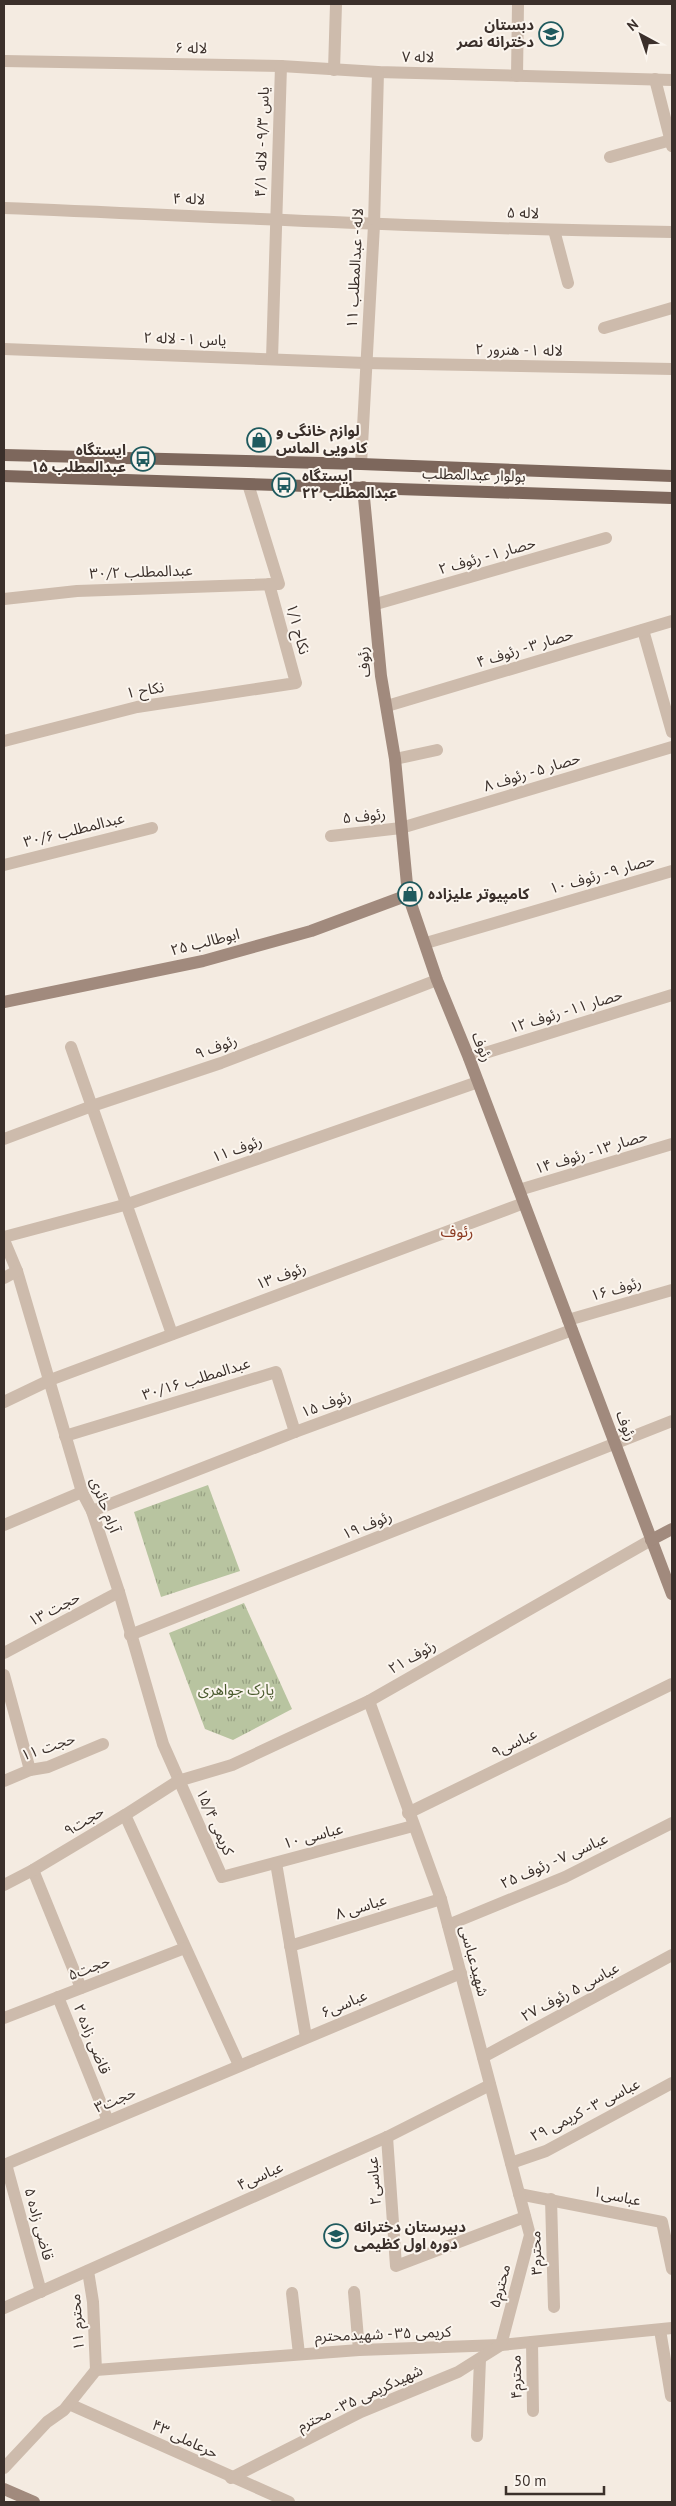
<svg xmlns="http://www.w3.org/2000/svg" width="676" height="2506" viewBox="0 0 676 2506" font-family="'PT Sans','Noto Sans Arabic',sans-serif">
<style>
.park{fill:url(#park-tufts)}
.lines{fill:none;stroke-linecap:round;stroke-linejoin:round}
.street{stroke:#cdbbac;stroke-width:12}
.secondary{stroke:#a18a7d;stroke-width:12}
.primary{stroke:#7d675c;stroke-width:12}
.labels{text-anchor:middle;stroke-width:4;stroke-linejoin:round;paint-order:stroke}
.poi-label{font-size:15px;font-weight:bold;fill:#3b302b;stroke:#fbf5ee;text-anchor:start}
.street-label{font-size:15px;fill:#3b302b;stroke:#fbf5ee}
.park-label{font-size:15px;fill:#4a5a2e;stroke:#fbf5ee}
.neighbourhood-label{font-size:16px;fill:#8c3b22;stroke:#fbf5ee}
</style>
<defs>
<pattern id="park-tufts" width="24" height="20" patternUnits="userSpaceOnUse" patternTransform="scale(1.25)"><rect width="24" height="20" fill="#b8c4a0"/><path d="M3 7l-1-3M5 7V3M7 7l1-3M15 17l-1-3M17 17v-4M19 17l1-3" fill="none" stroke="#97a083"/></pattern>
</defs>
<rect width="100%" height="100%" fill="#f4ebe1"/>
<g class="park">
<path d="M208 1485 240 1571 161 1597 134 1512Z"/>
<path d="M244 1603 292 1709 233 1740 205 1729 169 1633Z"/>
</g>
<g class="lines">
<g class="street">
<path d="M4 61 281 66 378 72 672 80"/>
<path d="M334 70 336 4"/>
<path d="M517 76 518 4"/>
<path d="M655 79 672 146"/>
<path d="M610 157 671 140"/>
<path d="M4 208C227 217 449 229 672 232"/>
<path d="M554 230 568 283"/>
<path d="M604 328 672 308"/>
<path d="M4 349 365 363 672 369"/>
<path d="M272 359 281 66"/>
<path d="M361 464 374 225 378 72"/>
<path d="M4 599 77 591 279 584 248 484"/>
<path d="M376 604 606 538"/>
<path d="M643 630 672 732"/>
<path d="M387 706 672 621"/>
<path d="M4 741 137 707 296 683 269 584"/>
<path d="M395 759 437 750"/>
<path d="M331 836 401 828 672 747"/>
<path d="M4 865 152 828"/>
<path d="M426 943 672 871"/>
<path d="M71 1047 172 1334"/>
<path d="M469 1058 672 995"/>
<path d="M4 1139 92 1106 221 1063 437 980"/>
<path d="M519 1190 672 1144"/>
<path d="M4 1237 128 1204 478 1082"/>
<path d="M4 1240 17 1271 82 1492 92 1511 119 1592 163 1744 222 1877 413 1826"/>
<path d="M4 1278 17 1271"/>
<path d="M568 1320 672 1290"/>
<path d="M4 1402 50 1380 524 1203"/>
<path d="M65 1436 276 1372 295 1432"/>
<path d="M92 1511 295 1432 572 1330"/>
<path d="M4 1525 82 1492"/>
<path d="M130 1635 672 1421"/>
<path d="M4 1653 119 1592"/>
<path d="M4 1675 30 1770"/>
<path d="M4 1781 30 1770 48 1767 103 1744"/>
<path d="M408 1813 672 1684"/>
<path d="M125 1815 239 2065"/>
<path d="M276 1863 306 2037"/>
<path d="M33 1870 81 1988"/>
<path d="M4 1885 33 1870 125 1815 178 1781 232 1765 369 1701 651 1540"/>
<path d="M448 1925 565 1877 672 1823"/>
<path d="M290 1946 441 1899"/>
<path d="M58 1997 108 2121"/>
<path d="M4 2018 185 1948"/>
<path d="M483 2057 672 1955"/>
<path d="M387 2137 396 2266 525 2217"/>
<path d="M511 2163 546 2151 672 2083"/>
<path d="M6 2164 41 2292"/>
<path d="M4 2165 461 1973"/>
<path d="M519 2194 662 2222 672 2269"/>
<path d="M551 2199 554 2307"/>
<path d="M88 2271 93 2302 96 2370"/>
<path d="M354 2292 359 2350"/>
<path d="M292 2293 299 2354"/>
<path d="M4 2308 387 2137 490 2085"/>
<path d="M660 2330 671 2396"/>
<path d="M532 2342 533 2411"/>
<path d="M96 2370 359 2350 501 2345 672 2328"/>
<path d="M69 2404 289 2502"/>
<path d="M477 2436 480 2359"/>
<path d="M4 2468 47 2422 64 2410 96 2370"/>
<path d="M231 2478 361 2412 458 2372 501 2345 530 2235 441 1899 369 1701"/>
</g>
<g class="secondary">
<path d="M363 487 381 676 395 759 408 895 437 980 469 1058 672 1594"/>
<path d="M4 1002 203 961 311 931 408 895"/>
<path d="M651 1540 672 1529"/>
<path d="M4 2489 34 2502"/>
</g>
<g class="primary">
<path d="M4 455 361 464 672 476"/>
<path d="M4 476 672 498"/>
</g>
</g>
<defs>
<g id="school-ring" transform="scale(1.25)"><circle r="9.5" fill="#fbf5ee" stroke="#1f5a5e" stroke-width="1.5"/><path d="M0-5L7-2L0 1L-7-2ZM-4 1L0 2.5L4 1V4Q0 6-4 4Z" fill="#1f5a5e"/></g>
<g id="shop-ring" transform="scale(1.25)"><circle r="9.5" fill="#fbf5ee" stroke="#1f5a5e" stroke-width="1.5"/><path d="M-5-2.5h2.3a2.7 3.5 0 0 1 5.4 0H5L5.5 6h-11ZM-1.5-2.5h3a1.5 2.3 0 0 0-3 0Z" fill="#1f5a5e"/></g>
<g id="bus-ring" transform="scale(1.25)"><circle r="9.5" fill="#fbf5ee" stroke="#1f5a5e" stroke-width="1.5"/><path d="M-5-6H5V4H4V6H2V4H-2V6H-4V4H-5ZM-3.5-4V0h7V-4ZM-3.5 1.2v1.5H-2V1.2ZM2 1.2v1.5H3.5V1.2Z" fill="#1f5a5e"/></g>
</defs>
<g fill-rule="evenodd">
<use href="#school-ring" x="551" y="34"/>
<use href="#shop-ring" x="259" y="440"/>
<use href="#bus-ring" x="143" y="459"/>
<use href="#bus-ring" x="284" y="485"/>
<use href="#shop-ring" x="410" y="894"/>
<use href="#school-ring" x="336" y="2236"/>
</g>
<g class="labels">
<g class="poi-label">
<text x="534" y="30" text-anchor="end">دبستان<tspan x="534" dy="17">دخترانه نصر</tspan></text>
<text x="276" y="436">لوازم خانگی و<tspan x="276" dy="17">کادویی الماس</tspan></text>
<text x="126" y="455" text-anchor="end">ایستگاه<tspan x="126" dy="17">عبدالمطلب ۱۵</tspan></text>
<text x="302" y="481">ایستگاه<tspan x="302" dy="17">عبدالمطلب ۲۲</tspan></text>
<text x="428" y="899">کامپیوتر علیزاده</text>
<text x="354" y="2232">دبیرستان دخترانه<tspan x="354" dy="17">دوره اول کظیمی</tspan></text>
</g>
<g class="street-label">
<text transform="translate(191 48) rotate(1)" y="5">لاله ۶</text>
<text transform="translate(418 57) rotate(1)" y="5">لاله ۷</text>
<text transform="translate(262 142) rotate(-88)" y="5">یاس ۹/۳ - لاله ۴/۱</text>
<text transform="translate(189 199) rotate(2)" y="5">لاله ۴</text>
<text transform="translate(523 213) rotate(2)" y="5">لاله ۵</text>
<text transform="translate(355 268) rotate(-87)" y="5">لاله - عبدالمطلب ۱۱</text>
<text transform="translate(185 339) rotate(2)" y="5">یاس ۱ - لاله ۲</text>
<text transform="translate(519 350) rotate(1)" y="5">لاله ۱ - هنرور ۲</text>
<text transform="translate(474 475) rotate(2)" y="5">بولوار عبدالمطلب</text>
<text transform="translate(487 556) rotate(-16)" y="5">حصار ۱ - رئوف ۲</text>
<text transform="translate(141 572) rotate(-2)" y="5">عبدالمطلب ۳۰/۲</text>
<text transform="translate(298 629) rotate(75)" y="5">نکاح ۱/۱</text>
<text transform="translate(525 648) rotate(-17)" y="5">حصار ۳ - رئوف ۴</text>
<text transform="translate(364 662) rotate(-95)" y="5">رئوف</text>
<text transform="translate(145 690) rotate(-10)" y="5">نکاح ۱</text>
<text transform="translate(532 772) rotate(-17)" y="5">حصار ۵ - رئوف ۸</text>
<text transform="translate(364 816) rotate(-6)" y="5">رئوف ۵</text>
<text transform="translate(74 830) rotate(-14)" y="5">عبدالمطلب ۳۰/۶</text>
<text transform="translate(602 874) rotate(-16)" y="5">حصار ۹ - رئوف ۱۰</text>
<text transform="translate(205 942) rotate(-14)" y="5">ابوطالب ۲۵</text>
<text transform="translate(566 1011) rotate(-17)" y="5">حصار ۱۱ - رئوف ۱۲</text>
<text transform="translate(216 1047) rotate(-20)" y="5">رئوف ۹</text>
<text transform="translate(482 1047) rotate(68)" y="5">رئوف</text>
<text transform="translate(237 1149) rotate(-19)" y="5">رئوف ۱۱</text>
<text transform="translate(591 1152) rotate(-17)" y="5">حصار ۱۳ - رئوف ۱۴</text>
<text transform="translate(281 1276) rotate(-20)" y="5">رئوف ۱۳</text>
<text transform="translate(616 1289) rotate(-16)" y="5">رئوف ۱۶</text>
<text transform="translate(196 1379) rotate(-17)" y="5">عبدالمطلب ۳۰/۱۶</text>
<text transform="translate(326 1404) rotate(-20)" y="5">رئوف ۱۵</text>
<text transform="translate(626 1426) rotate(69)" y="5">رئوف</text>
<text transform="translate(105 1505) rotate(69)" y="5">آرام حائری</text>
<text transform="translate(367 1525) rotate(-22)" y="5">رئوف ۱۹</text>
<text transform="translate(54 1609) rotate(-28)" y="5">حجت ۱۳</text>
<text transform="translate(412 1657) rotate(-30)" y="5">رئوف ۲۱</text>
<text transform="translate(514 1743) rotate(-26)" y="5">عباسی۹</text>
<text transform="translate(48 1747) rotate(-19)" y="5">حجت ۱۱</text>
<text transform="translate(84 1821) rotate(-31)" y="5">حجت۹</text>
<text transform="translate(215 1822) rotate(66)" y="5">کریمی ۱۵/۴</text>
<text transform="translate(313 1836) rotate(-15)" y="5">عباسی ۱۰</text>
<text transform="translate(554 1861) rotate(-24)" y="5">عباسی ۷ - رئوف ۲۵</text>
<text transform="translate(361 1907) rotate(-17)" y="5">عباسی ۸</text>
<text transform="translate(474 1961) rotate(75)" y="5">شهیدعباسی</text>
<text transform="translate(89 1968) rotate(-21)" y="5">حجت۵</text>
<text transform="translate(570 1992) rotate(-28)" y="5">عباسی ۵ رئوف ۲۷</text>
<text transform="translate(344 2004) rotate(-23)" y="5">عباسی۶</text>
<text transform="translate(92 2039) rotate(68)" y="5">قاضی زاده ۲</text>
<text transform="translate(115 2100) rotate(-23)" y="5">حجت۳</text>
<text transform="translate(585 2110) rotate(-27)" y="5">عباسی ۳ - کریمی ۲۹</text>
<text transform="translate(260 2176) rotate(-24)" y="5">عباسی۴</text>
<text transform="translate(374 2181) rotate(-94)" y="5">عباسی۲</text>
<text transform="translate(617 2196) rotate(12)" y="5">عباسی۱</text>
<text transform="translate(39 2224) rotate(75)" y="5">قاضی زاده ۵</text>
<text transform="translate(536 2253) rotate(-92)" y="5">محترم۳</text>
<text transform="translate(500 2286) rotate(-75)" y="5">محترم۵</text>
<text transform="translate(77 2322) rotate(-94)" y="5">محترم ۱۱</text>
<text transform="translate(383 2334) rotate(-2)" y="5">کریمی ۳۵ - شهیدمحترم</text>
<text transform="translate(516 2377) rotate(-91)" y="5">محترم۴</text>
<text transform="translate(360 2398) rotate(-25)" y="5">شهیدکریمی ۳۵ - محترم</text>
<text transform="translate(185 2439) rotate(25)" y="5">حرعاملی ۴۳</text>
</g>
<g class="park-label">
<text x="236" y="1695">پارک جواهری</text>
</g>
<g class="neighbourhood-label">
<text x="457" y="1237">رئوف</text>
</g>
</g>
<rect width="676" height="2506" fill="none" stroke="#3b302b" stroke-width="10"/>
<g transform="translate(641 35) rotate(320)" stroke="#fbf5ee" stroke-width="4" paint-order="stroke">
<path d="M0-4L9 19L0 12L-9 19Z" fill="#3b302b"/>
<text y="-8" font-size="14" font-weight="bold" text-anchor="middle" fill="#3b302b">N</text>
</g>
<path d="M506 2486v8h98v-8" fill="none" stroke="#3b302b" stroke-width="2.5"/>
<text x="514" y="2486" font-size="15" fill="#3b302b" stroke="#fbf5ee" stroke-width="4" paint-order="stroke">50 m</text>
</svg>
